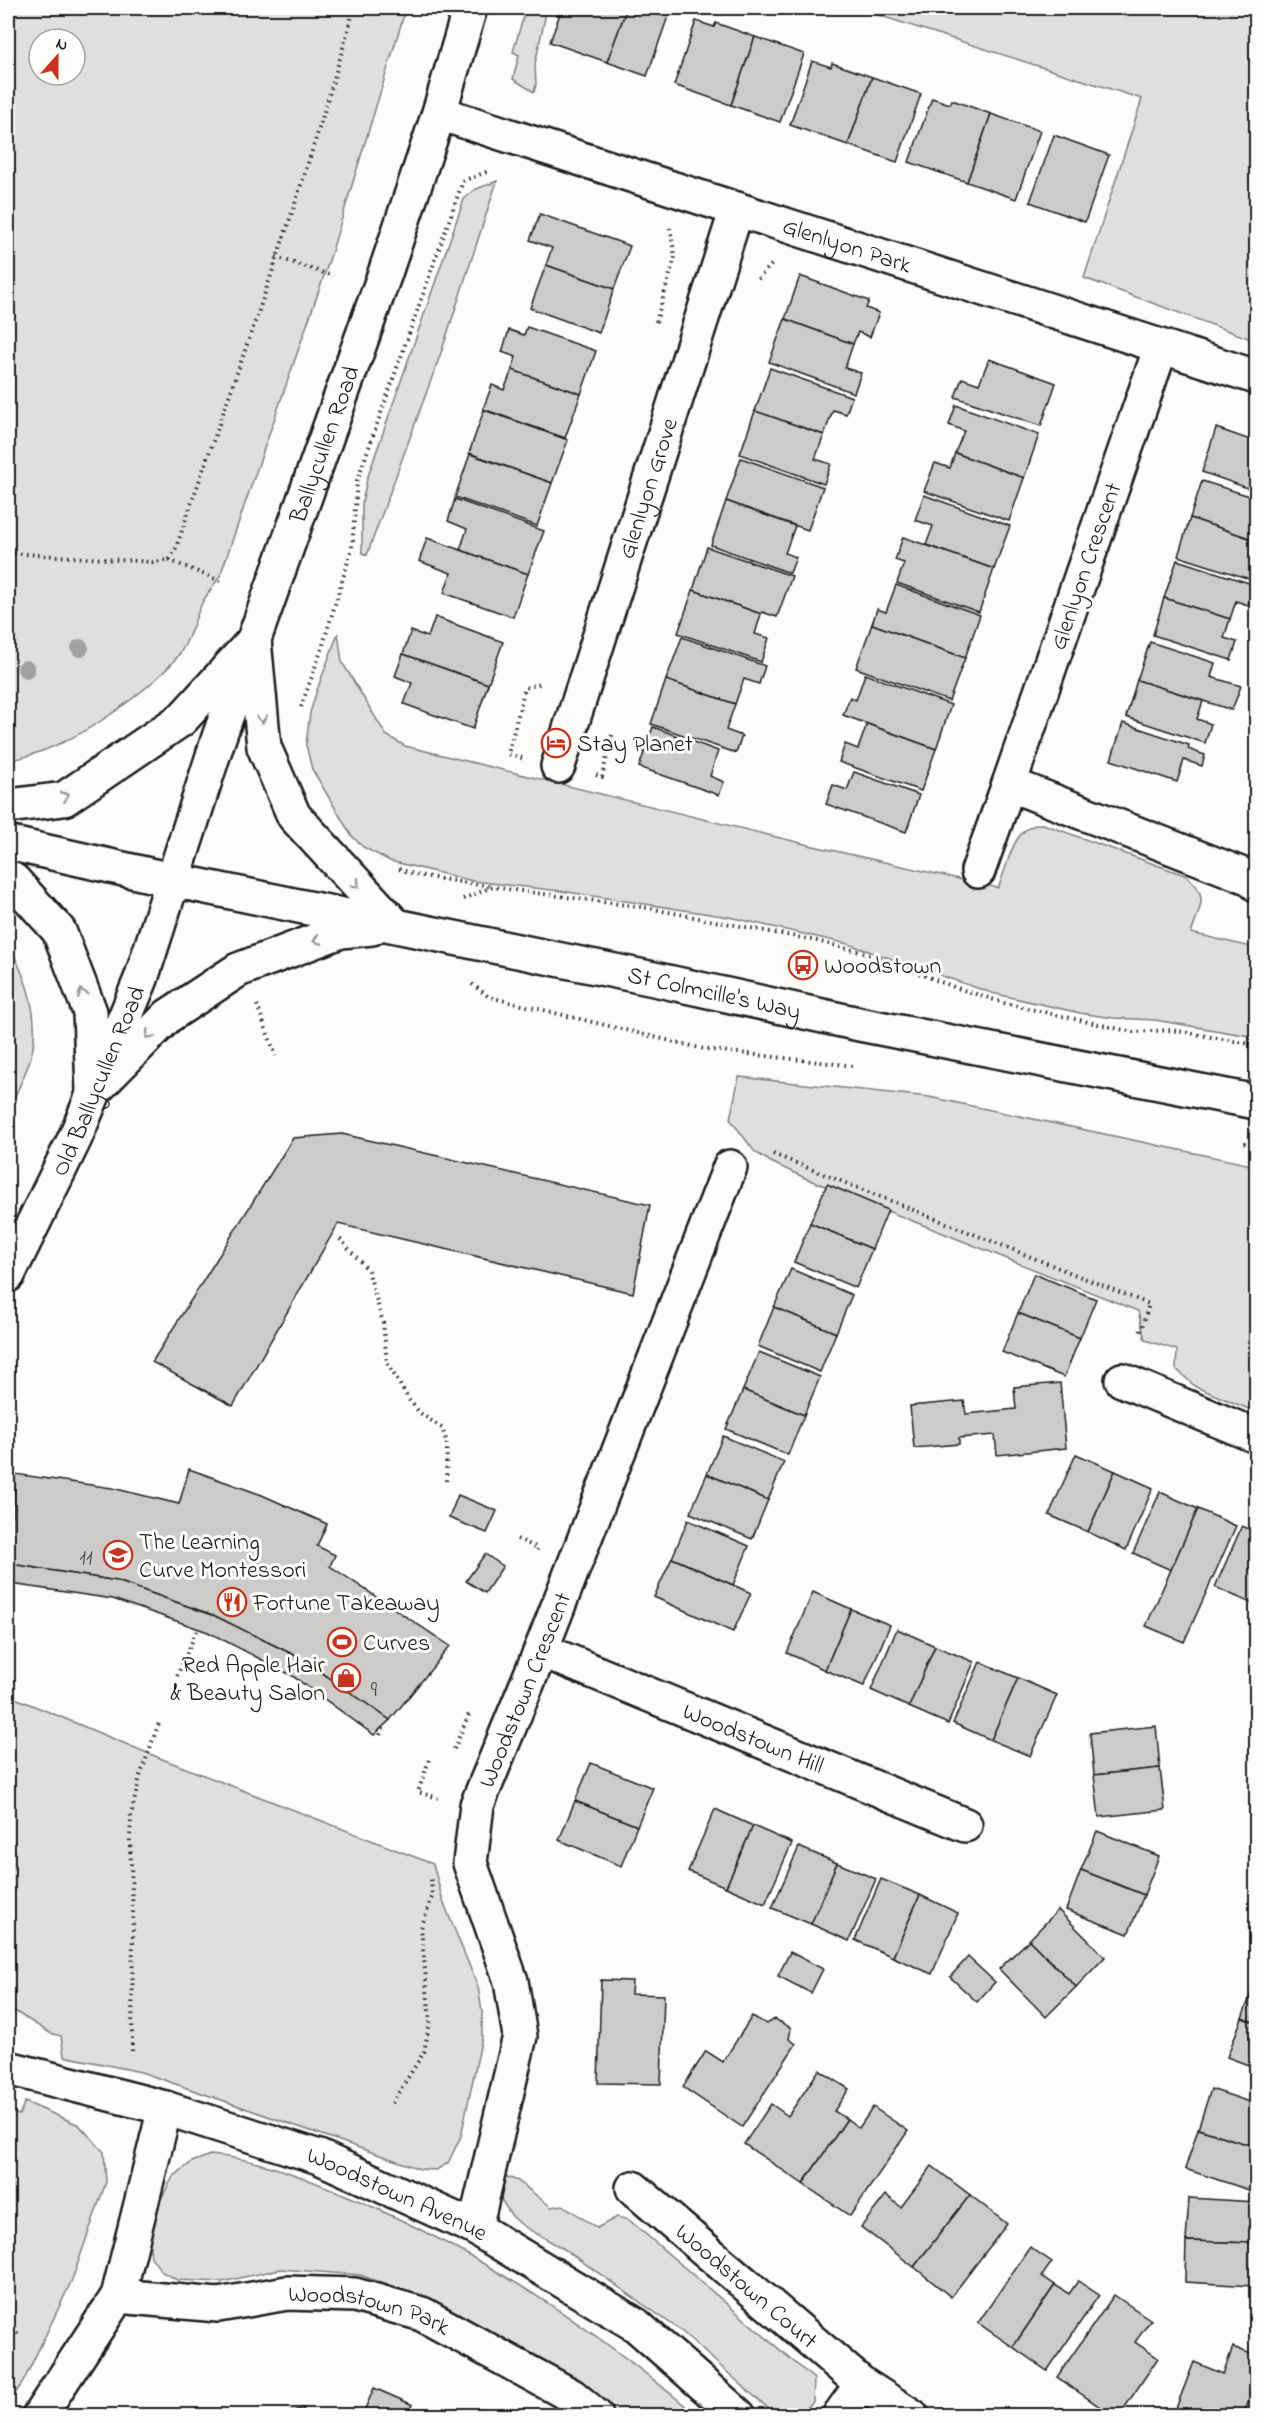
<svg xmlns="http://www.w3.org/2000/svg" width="1264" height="2423" viewBox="0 0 1264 2423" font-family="'Indie Flower',sans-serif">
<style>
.green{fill:#e0dfdb;stroke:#7e7e7c;stroke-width:1.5;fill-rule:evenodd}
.building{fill:#cccbc8;stroke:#1c1c1c;stroke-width:1.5}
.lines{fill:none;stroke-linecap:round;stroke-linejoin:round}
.minor-casing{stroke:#1c1c1c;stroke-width:38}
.major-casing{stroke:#1c1c1c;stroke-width:38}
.path{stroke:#1c1c1c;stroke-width:4;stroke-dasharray:1.5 4.5;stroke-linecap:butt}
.minor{stroke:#fdfcf7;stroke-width:33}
.major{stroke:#fdfcf7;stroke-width:33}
.tree{fill:#a2a19e}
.oneway{stroke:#989794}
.labels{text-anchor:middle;stroke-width:6;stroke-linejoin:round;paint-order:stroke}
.number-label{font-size:21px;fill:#484847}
.street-label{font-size:24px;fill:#1c1c1c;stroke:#fdfcf7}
.poi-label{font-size:24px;fill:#1c1c1c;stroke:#fdfcf7;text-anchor:start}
</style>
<rect width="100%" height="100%" fill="#fdfcf7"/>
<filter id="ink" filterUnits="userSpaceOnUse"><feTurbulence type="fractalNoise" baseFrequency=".0167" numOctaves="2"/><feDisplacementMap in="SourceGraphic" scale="12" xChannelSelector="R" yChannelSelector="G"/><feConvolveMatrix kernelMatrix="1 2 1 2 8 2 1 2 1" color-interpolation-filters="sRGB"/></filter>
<g filter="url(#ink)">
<g class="green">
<path d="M8 8H406L328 264 220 576C214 585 207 594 202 603 194 620 191 637 180 653 172 666 159 676 148 686 107 720 61 750 8 761ZM39 39H75V75H39Z"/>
<path d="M526 8H547L535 64 536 85 534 92 513 79 519 55 513 52Z"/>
<path d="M856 8H1256V341L1084 278 1142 99Z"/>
<path d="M497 181 442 350 367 555 362 553V503L367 479 464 199 474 190Z"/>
<path d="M338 633 342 662 386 735 405 746 809 845 998 888C1009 865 1011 825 1043 824L1187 876C1210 896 1200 908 1191 933L1256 948V1037L1155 1020 1113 1018 1080 1013 992 993 848 944 729 917 561 891 473 881 390 861 363 847 351 835 312 769 306 745 310 713 317 690Z"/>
<path d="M8 944C27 977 42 1022 30 1060 24 1078 15 1095 8 1112Z"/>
<path d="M739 1077 929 1097 1256 1166V1412L1196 1387 1176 1369 1177 1350 1145 1340 1138 1311 805 1178 771 1162 755 1152 730 1119Z"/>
<path d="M8 1695 157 1757 433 1864 443 1901 478 1987 482 2011V2037L461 2136 448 2163 436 2170 420 2169 141 2072 64 2056 61 2036 50 2033 8 2007Z"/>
<path d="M25 2102 79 2125 104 2152 106 2182 72 2280 23 2382 8 2404V2111L19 2115Z"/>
<path d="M210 2155C256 2158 300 2176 341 2193 472 2248 589 2323 696 2415H617L573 2381 440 2304 360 2275 280 2269 222 2282 177 2280 162 2272 151 2257 149 2239 157 2206 173 2177 192 2162Z"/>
<path d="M496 2173 518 2181 551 2207 563 2205 597 2228 617 2217 629 2220 814 2379 813 2402C795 2420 785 2418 764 2405L680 2330 564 2249 523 2226 512 2216 502 2201Z"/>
</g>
<g class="building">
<path d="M562 8H627L607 62 550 42Z"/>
<path d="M627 8H671L647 76 607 62Z"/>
<path d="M696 21 714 27 716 23 755 37 731 105 674 85Z"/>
<path d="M755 37 804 54 780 122 731 105Z"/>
<path d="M812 61 831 67 832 63 872 77 848 145 790 125Z"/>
<path d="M872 77 921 94 897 162 848 145Z"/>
<path d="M932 98 950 104 952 100 991 114 967 182 909 162Z"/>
<path d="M991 114 1040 131 1016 199 967 182Z"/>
<path d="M1054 135 1109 155 1085 222 1030 202Z"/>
<path d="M540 214 630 246 614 289 546 265 552 248 530 240Z"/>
<path d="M546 265 614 289 599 333 530 308Z"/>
<path d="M800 276 869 301 866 308 879 313 870 337 858 332 853 344 785 319Z"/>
<path d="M785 319 853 344 845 368 861 373 854 393 769 362Z"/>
<path d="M527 327 596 351 581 394 512 370 516 357 502 352 509 330 524 335Z"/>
<path d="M989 359 1056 383 1041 426 955 397 962 378 979 384Z"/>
<path d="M770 368 852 397 846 414 833 410 824 435 755 411Z"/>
<path d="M512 370 581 394 565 438 483 409 492 385 504 390Z"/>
<path d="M956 405 1039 435 1024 478 955 453 964 431 949 425Z"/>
<path d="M484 410 568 440 552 483 469 453Z"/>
<path d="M755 411 824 435 815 459 831 464 824 484 740 454Z"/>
<path d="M1216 428 1256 442V491L1202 472Z"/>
<path d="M955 453 1024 478 1009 521 924 491 935 463 950 468Z"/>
<path d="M470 454 552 483 537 526 455 497Z"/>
<path d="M741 458 823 487 808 530 726 501Z"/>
<path d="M1202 481 1256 498 1255 540 1190 518Z"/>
<path d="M924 495 1010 526 994 569 926 545 933 526 915 520Z"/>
<path d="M455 499 544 531 528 574 460 550 467 529 448 521Z"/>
<path d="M726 501 795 526 785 553 796 557 790 573 711 545Z"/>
<path d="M1190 518 1255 540 1250 556 1256 558V581L1178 556Z"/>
<path d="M903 537 994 569 979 612 897 583 904 563 895 560Z"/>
<path d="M427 538 528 574 513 617 444 593 451 573 419 561Z"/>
<path d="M707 547 792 576 777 617 762 612 761 614 693 590Z"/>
<path d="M1177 560 1255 585 1248 605 1236 601 1230 619 1164 598Z"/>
<path d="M896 585 980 615 965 658 872 624 877 609 886 612Z"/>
<path d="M693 590 761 614 755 634 769 638 761 662 678 633Z"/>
<path d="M1164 598 1230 619 1224 638 1237 642 1231 660 1153 635Z"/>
<path d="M435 617 503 642 488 684 403 654 411 631 428 637Z"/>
<path d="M872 624 965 658 949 701 856 668Z"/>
<path d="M682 637 765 666 759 684 744 679 735 704 666 680Z"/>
<path d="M1150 642 1215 663 1211 677 1241 686 1232 710 1137 680Z"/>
<path d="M403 654 488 684 473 729 404 704 412 683 395 676Z"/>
<path d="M865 674 951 705 936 749 843 715 850 697 856 700Z"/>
<path d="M666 680 735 704 726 730 742 736 736 753 651 724Z"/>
<path d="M1137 680 1203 701 1197 719 1211 724 1205 743 1126 717Z"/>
<path d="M1123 723 1189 745 1188 749 1205 755 1202 766 1184 760 1177 782 1111 760Z"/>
<path d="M867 724 936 749 921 791 839 762 845 744 858 749Z"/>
<path d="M653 727 718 751 710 776 724 782 719 795 639 767Z"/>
<path d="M854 772 919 795 906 832 826 804 833 785 847 790Z"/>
<path d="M342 1134 650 1205 633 1293 338 1224 233 1406 152 1362 293 1138Z"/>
<path d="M827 1184 888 1210 872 1249 810 1223Z"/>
<path d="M810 1223 872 1249 856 1288 794 1262Z"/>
<path d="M791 1269 852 1295 836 1333 774 1307Z"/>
<path d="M1034 1274 1096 1299 1080 1338 1018 1313Z"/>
<path d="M774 1307 836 1333 820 1372 758 1346Z"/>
<path d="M1018 1313 1080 1338 1064 1377 1002 1352Z"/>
<path d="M759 1352 820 1377 804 1415 743 1390Z"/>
<path d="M1060 1383 1066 1448 997 1455 995 1435 959 1438V1444L914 1448 910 1406 964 1401 966 1414 1016 1409 1014 1387Z"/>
<path d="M743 1390 804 1415 788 1455 726 1429Z"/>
<path d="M723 1436 784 1462 768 1500 707 1474Z"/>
<path d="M1076 1454 1115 1471 1088 1532 1049 1515Z"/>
<path d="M189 1469 262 1495 327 1524 317 1546 335 1555 330 1566 450 1646 390 1720 302 1659 215 1616 117 1581 11 1564 15 1474 112 1488 179 1504Z"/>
<path d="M1115 1471 1153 1488 1126 1550 1088 1532Z"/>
<path d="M707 1474 768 1500 752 1539 690 1513Z"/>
<path d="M1160 1492 1198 1509 1171 1570 1133 1553Z"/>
<path d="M458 1495 497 1511 487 1533 449 1518Z"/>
<path d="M1198 1509 1236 1526 1184 1642 1146 1626Z"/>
<path d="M688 1520 749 1546 733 1585 672 1558Z"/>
<path d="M1242 1526 1256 1532V1596L1253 1604 1215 1587Z"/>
<path d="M485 1554 503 1566 485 1593 466 1581Z"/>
<path d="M672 1558 751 1593 733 1632 654 1597Z"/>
<path d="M11 1564 117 1581 215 1616 302 1659 390 1720 374 1735 291 1675 208 1632 113 1599 11 1584Z"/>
<path d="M813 1592 851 1609 825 1670 787 1653Z"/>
<path d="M851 1609 890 1625 864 1686 825 1670Z"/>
<path d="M897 1629 935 1646 909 1707 871 1690Z"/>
<path d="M935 1646 974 1662 948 1724 909 1707Z"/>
<path d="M980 1662 1018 1678 991 1740 953 1723Z"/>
<path d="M1018 1678 1057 1695 1030 1756 991 1740Z"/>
<path d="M1156 1726 1160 1768 1094 1775 1090 1733Z"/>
<path d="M591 1763 653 1788 637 1826 575 1801Z"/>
<path d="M1160 1768 1165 1810 1099 1817 1094 1775Z"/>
<path d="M575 1801 637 1826 621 1866 559 1840Z"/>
<path d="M715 1809 753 1826 726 1887 688 1871Z"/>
<path d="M753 1826 792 1843 765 1904 726 1887Z"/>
<path d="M1097 1831 1159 1856 1144 1895 1081 1870Z"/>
<path d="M799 1847 837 1863 811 1924 772 1908Z"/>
<path d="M837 1863 876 1879 849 1941 811 1924Z"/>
<path d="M1081 1870 1144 1895 1128 1934 1066 1910Z"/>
<path d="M881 1879 920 1895 893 1957 855 1940Z"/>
<path d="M920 1895 958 1913 932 1974 893 1957Z"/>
<path d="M1058 1910 1105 1957 1076 1987 1029 1940Z"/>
<path d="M1029 1940 1076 1987 1046 2017 999 1969Z"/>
<path d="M790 1952 823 1969 811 1993 778 1976Z"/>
<path d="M968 1957 995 1982 977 2002 950 1977Z"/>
<path d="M601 1980 632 1981 631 1994 664 1995 661 2084 598 2083Z"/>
<path d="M1256 1981V2023L1242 2018Z"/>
<path d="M752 2016 766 2024 775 2019 791 2028 789 2039 796 2044 742 2127 683 2087 706 2051 723 2062Z"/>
<path d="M1242 2018 1256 2023V2068L1227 2057Z"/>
<path d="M819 2070 849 2089 834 2111 847 2119 803 2184 744 2144 771 2104 788 2116Z"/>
<path d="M1211 2089 1256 2104V2147L1198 2129Z"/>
<path d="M873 2107 908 2131 850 2216 803 2184 847 2119 859 2128Z"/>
<path d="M1198 2129 1256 2147V2166L1249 2190 1185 2169Z"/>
<path d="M932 2166 970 2195 914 2267 861 2227 886 2195 901 2207Z"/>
<path d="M970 2195 1007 2224 951 2297 914 2267Z"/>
<path d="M1189 2198 1255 2202 1254 2243 1186 2241Z"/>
<path d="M1186 2241 1254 2243 1252 2286 1185 2282Z"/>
<path d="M1030 2247 1052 2262 1042 2276 1055 2285 1013 2347 978 2323Z"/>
<path d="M1078 2281 1099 2295 1047 2371 1013 2347 1055 2285 1069 2294Z"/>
<path d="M1114 2295 1151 2320 1135 2342 1158 2358 1119 2416H1113L1057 2377Z"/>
<path d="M1233 2347 1256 2356V2382L1243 2416H1173L1194 2362 1223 2374Z"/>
<path d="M374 2388 413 2405 408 2416H362Z"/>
<path d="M303 2408 305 2416H277Z"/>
</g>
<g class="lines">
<g class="minor-casing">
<g id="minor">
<path id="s1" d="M439 113 1256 377"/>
<path d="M1161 347 1009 784 1253 879 1256 884"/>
<path id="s2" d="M558 766 737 209"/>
<path d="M978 871 1009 784"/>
<path id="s3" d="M8 1275 75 1138 141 979 219 737 384 276 439 113 470 8"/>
<path d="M1122 1380 1256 1436"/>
<path id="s4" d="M541 1650 965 1825"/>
<path id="s5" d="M8 2068 165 2108 319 2157 475 2228 636 2325 739 2416"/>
<path id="s6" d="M633 2188 862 2384 912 2416"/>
<path id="s7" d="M475 2228 520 2036 511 1981 470 1863 477 1805 541 1650 730 1167"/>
<path id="s8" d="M118 2296 218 2305 287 2293 355 2295 422 2314 572 2396 596 2416"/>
<path d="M39 2416 118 2296 165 2108"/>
<path d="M839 2416 862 2384"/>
</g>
</g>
<g class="major-casing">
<g id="major">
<path d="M254 640 264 747 294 816 395 925"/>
<path d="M8 806 64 799 182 719 254 640"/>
<path id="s9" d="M8 843 172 880 654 979 859 1024 1256 1102"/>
<path d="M8 877 14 881 59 931 90 1012 93 1092"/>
<path d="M93 1092 168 1016 238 970 341 931 372 928"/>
</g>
</g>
<g class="path">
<path d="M276 257 333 276"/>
<path d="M758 279 773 263"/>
<path d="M656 322 675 257 670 228"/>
<path d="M8 553 153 562 169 560 176 548C237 370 305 190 354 8"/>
<path d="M169 560 220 581"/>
<path d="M301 707 322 648 352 548 357 481 463 181 489 171"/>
<path d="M522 758 508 754 525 688 542 683"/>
<path d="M596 775 602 777 612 735"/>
<path d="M399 869 417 875 492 887"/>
<path d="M463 899 492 887 648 908 817 941 872 955 954 987 1004 1003 1133 1032 1172 1030 1256 1045"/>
<path d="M8 938 11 943"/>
<path d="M472 984 489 997 704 1049 855 1066"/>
<path d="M257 1005 276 1056"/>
<path d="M1244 1143 1256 1145"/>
<path d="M773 1154 1149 1304 1140 1334"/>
<path d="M340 1239 368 1270 383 1323 387 1363 409 1400 420 1413 442 1428 447 1443 446 1483"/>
<path d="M517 1539 538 1548 537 1550"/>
<path d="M8 1570 11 1573"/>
<path d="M177 1676 198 1628"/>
<path d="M380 1735 384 1725"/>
<path d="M454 1749 470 1712"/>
<path d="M429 1760 418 1792 438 1798"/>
<path d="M132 2051 133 1915 130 1840 131 1815 140 1776 160 1720"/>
<path d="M392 2103 424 2052 430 2021 421 1928 432 1897 431 1876"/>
<path d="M8 2325 21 2336"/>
</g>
<use href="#minor" class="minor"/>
<use href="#major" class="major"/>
</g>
<g class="tree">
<circle cx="80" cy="648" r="9"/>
<circle cx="26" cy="669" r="9"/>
</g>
<defs><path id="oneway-chevron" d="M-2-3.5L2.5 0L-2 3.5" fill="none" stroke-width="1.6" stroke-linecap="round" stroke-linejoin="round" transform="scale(1.5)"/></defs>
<g class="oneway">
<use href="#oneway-chevron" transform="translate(262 719) rotate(85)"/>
<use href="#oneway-chevron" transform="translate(65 796) rotate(-23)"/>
<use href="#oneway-chevron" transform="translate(356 884) rotate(47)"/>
<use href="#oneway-chevron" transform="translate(317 940) rotate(159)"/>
<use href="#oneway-chevron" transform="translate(82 993) rotate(-111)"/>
<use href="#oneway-chevron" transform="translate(149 1035) rotate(135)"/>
</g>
</g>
<defs>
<g id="hotel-ring" transform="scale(1.5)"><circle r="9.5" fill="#fdfcf7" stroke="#c8321e" stroke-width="1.5"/><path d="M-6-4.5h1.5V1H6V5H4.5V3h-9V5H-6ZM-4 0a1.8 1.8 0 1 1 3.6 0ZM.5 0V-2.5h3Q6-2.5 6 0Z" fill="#c8321e"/></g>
<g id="bus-ring" transform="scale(1.5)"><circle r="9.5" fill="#fdfcf7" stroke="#c8321e" stroke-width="1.5"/><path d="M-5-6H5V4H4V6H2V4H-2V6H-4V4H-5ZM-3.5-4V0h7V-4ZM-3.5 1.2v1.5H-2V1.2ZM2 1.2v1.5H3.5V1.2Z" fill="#c8321e"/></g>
<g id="school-ring" transform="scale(1.5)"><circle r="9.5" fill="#fdfcf7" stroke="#c8321e" stroke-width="1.5"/><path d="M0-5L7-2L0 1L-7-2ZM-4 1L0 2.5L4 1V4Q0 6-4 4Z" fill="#c8321e"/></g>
<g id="restaurant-ring" transform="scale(1.5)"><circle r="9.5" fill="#fdfcf7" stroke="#c8321e" stroke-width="1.5"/><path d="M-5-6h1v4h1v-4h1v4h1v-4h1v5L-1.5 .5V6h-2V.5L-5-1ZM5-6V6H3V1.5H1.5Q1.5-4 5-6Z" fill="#c8321e"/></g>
<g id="stadium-ring" transform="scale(1.5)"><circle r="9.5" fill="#fdfcf7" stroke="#c8321e" stroke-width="1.5"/><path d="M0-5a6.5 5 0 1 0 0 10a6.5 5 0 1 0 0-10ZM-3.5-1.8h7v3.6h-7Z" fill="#c8321e"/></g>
<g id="shop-ring" transform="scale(1.5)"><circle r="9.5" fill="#fdfcf7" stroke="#c8321e" stroke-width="1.5"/><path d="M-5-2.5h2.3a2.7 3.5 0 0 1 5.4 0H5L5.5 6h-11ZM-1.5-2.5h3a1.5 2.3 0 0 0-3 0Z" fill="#c8321e"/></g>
</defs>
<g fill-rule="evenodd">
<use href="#hotel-ring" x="556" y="743"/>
<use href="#bus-ring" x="803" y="965"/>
<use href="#school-ring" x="118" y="1555"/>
<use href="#restaurant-ring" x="232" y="1602"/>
<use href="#stadium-ring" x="342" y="1642"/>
<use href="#shop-ring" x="346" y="1678"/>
</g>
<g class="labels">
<g class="number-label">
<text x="86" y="1564">11</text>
<text x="374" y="1696">9</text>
</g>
<g class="street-label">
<text dy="8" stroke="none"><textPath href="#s1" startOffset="429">Glenlyon Park</textPath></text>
<text dy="8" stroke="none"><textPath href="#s3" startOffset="890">Ballycullen Road</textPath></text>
<text dy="8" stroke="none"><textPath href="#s2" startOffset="292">Glenlyon Grove</textPath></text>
<text transform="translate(1085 566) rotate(-71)" y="8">Glenlyon Crescent</text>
<text dy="8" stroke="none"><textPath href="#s9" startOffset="722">St Colmcille's Way</textPath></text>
<text dy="8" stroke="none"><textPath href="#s3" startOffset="214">Old Ballycullen Road</textPath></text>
<text dy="8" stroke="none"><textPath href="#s7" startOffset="561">Woodstown Crescent</textPath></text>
<text dy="8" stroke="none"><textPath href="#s4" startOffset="230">Woodstown Hill</textPath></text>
<text dy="8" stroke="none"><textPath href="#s5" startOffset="410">Woodstown Avenue</textPath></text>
<text dy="8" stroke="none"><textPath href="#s6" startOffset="150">Woodstown Court</textPath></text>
<text dy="8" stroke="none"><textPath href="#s8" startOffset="255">Woodstown Park</textPath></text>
</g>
<g class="poi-label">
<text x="577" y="751">Stay Planet</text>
<text x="824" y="973">Woodstown</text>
<text x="139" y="1549">The Learning<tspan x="139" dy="28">Curve Montessori</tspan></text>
<text x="253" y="1610">Fortune Takeaway</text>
<text x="363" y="1650">Curves</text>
<text x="325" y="1672" text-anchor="end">Red Apple Hair<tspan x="325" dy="28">&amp; Beauty Salon</tspan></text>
</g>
</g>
<rect width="1264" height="2423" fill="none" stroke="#fdfcf7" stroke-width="30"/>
<rect x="15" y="15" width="1234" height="2393" fill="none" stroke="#1c1c1c" stroke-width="2" filter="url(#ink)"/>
<g transform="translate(57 57) rotate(21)"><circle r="28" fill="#fdfcf7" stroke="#a3a29f" stroke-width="1.5"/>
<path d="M0-4.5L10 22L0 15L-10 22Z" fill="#c8321e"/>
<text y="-9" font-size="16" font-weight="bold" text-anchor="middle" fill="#1c1c1c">N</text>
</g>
</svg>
